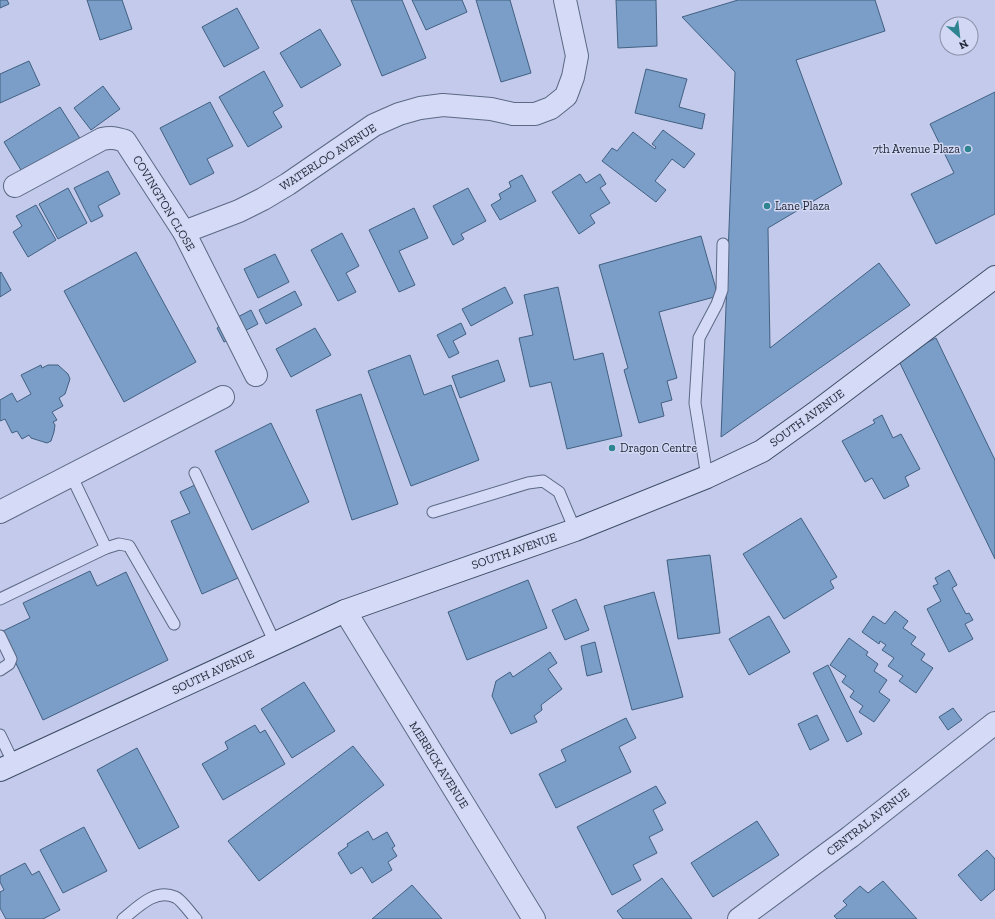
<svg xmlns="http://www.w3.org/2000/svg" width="995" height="919" viewBox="0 0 995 919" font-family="'Zilla Slab',serif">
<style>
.building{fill:#7a9ec7;stroke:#426082}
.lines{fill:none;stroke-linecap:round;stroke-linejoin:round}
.lane-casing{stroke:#5b6984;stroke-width:13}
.street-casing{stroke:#5b6984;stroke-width:24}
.secondary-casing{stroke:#3e4d66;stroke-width:24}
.lane{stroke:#d5dbf7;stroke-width:11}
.street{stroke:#d5dbf7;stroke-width:22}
.secondary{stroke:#d5dbf7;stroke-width:22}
.poi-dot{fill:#2e8490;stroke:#d2d7f3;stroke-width:1.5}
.labels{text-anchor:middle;stroke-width:3;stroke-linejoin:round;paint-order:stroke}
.poi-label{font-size:12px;fill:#1e2735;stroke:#d2d7f3;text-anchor:start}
.street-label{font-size:12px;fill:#1e2735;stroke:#d2d7f3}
</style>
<rect width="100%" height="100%" fill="#c3caeb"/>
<g class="building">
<path d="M0 0H7L9 4 0 8Z"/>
<path d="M87 0H122L132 29 100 40Z"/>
<path d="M351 0H402L426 58 382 76Z"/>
<path d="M412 0H462L467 12 426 30Z"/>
<path d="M476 0H510L531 73 501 82Z"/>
<path d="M616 0H656L657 46 618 48Z"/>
<path d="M738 0H875L885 31 796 60 842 184 768 228 770 348 879 263 910 305 721 437 735 72 682 17Z"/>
<path d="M237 8 259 48 224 67 202 27Z"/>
<path d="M320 29 341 65 301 88 280 53Z"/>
<path d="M29 61 40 85 0 103V74Z"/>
<path d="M646 69 687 79 679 107 705 114 702 129 635 113Z"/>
<path d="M264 71 283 106 273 112 282 127 248 147 219 97Z"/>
<path d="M103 86 120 109 91 130 74 108Z"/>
<path d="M995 92V214L936 244 911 194 954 173 930 124Z"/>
<path d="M210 102 233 146 207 159 214 173 190 185 160 128Z"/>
<path d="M60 107 81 140 24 175 4 142Z"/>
<path d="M663 130 695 154 684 168 672 159 655 181 666 190 656 202 602 161 612 148 617 151 633 132 655 149 656 147 652 144Z"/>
<path d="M108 171 120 194 98 206 103 216 91 222 74 188Z"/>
<path d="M580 174 586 183 600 174 606 184 600 188 610 203 590 215 595 223 579 234 552 192Z"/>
<path d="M522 175 536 201 500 220 491 205 501 199 499 194 511 187 509 182Z"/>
<path d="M68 188 87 223 58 239 39 204Z"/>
<path d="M468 188 486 221 461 234 464 239 453 245 433 206Z"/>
<path d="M36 205 56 240 28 257 13 232 22 226 16 216Z"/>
<path d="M414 208 428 238 399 251 415 285 399 292 369 230Z"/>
<path d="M342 233 359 266 346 273 356 292 338 301 311 250Z"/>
<path d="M701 236 718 296 659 312 677 378 667 381 672 400 661 403 664 416 639 423 624 370 628 368 599 265Z"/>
<path d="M136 252 196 362 124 402 64 291Z"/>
<path d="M275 254 289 282 258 298 244 269Z"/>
<path d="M1 272 11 290 0 297V273Z"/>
<path d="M505 287 513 303 471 326 462 309Z"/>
<path d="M558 287 574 360 603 353 622 436 567 449 551 382 530 387 519 338 533 335 524 295Z"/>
<path d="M295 291 302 305 266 324 259 310Z"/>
<path d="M251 310 258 324 224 342 217 328Z"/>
<path d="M461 323 466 334 453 341 459 353 449 358 437 335Z"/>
<path d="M315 328 331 355 291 377 276 349Z"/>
<path d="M936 338 995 460V559L897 357Z"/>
<path d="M410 355 424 395 451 385 479 460 411 486 368 371Z"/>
<path d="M498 360 505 381 460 398 452 376Z"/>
<path d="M41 365 42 368 48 365H58L68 374 70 379 65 394 59 398 63 406 52 412 57 420 53 422 55 425 54 432 51 441 47 443 31 438 29 435 22 439 17 431 12 433 5 419 0 421V400L12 393 17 402 31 394 21 375Z"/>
<path d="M361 394 398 504 352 520 316 410Z"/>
<path d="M882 415 893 438 901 434 920 469 905 477 909 486 884 499 872 478 865 482 842 441 875 423 873 420Z"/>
<path d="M271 423 309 502 252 530 215 451Z"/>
<path d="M197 484 238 578 202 594 171 521 190 513 180 492Z"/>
<path d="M801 518 837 577 830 581 834 588 784 619 743 554Z"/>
<path d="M710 555 720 633 678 639 667 560Z"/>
<path d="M949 570 957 585 952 588 966 614 969 613 973 620 965 624 973 639 949 652 927 609 941 601 933 586 938 584 935 578Z"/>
<path d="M90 571 97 586 126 572 168 660 43 720 1 632 30 618 23 603Z"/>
<path d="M528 580 547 628 467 660 448 612Z"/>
<path d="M654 592 683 697 632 710 604 606Z"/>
<path d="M576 599 589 630 565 640 552 610Z"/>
<path d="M895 611 908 621 903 628 916 637 911 644 925 654 921 660 933 668 916 693 899 681 903 676 888 666 894 658 882 650 886 645 880 641 879 644 862 632 873 616 885 624Z"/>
<path d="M769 616 790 652 749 675 729 639Z"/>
<path d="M849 638 868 652 866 655 878 664 874 671 887 680 879 692 890 700 874 722 859 712 863 706 850 697 854 691 842 682 846 676 830 665Z"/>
<path d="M595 642 602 672 587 676 581 646Z"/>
<path d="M550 652 557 663 548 669 562 689 541 705 542 710 534 716 537 722 511 734 492 696 496 681 510 672 513 677Z"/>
<path d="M828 665 862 734 847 742 813 673Z"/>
<path d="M304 682 335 731 292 758 261 709Z"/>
<path d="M953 708 962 720 948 730 939 717Z"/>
<path d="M817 715 829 740 810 750 798 724Z"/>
<path d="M626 718 636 738 619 747 631 772 556 808 539 774 566 761 561 750Z"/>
<path d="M255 725 260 733 265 730 285 764 223 800 202 764 228 749 225 742Z"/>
<path d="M353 746 384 785 259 881 228 841Z"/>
<path d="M137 748 179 827 139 849 97 770Z"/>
<path d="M656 786 666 803 653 810 663 830 649 837 657 853 633 865 641 880 612 895 577 827Z"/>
<path d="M757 821 779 855 713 897 691 863Z"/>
<path d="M84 827 107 871 63 893 40 850Z"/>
<path d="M368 831 373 840 387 832 395 846 392 848 397 856 388 862 392 870 372 883 362 867 351 874 338 853 348 846 347 844Z"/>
<path d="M987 850 995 859V889L981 901 958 875Z"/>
<path d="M25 863 32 875 39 871 60 910 43 919H6L0 908V892L4 890 0 882V876Z"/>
<path d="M662 878 692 919H623L617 911Z"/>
<path d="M883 881 917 919H837L834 916 847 905 843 901 860 886 868 893Z"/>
<path d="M412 885 442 919H372Z"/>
</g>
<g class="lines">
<g class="lane-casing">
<g id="lane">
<path d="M195 473 275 643"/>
<path d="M71 475 106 548"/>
<path d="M707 477 695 403 699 338 717 304 722 290 723 244"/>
<path d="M433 512 528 483 543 481 559 492 575 530"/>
<path d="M0 599 106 548 119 544 129 546 174 624"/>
<path d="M0 636 11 659 9 664 0 670"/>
<path d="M0 735 14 764"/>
<path d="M123 919C137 908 155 888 175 897 181 899 191 914 196 919"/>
</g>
</g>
<g class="street-casing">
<g id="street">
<path d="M15 186 102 139C111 137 116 138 125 141L184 232 256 375"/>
<path d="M184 232 239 211 263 199 288 184 374 125 399 114 420 108 443 105 491 109 513 114H535L551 108 566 96 573 77 577 56 565 0"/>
<path d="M0 512 223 397"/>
<path d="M345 611 534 919"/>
<path d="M739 919 850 837 995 723"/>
</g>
</g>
<g class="secondary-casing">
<path id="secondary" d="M0 770 345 611 575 530 707 477 762 451 815 413 995 277"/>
</g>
<use href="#lane" class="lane"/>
<use href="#street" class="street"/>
<use href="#secondary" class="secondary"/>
</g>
<g class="poi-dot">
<circle cx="968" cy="149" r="4"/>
<circle cx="767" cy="206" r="4"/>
<circle cx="612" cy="448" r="4"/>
</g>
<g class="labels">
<g class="poi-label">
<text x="960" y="153" text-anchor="end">7th Avenue Plaza</text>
<text x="775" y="210">Lane Plaza</text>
<text x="620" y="452">Dragon Centre</text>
</g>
<g class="street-label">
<text transform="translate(328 157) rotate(-33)" y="4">WATERLOO AVENUE</text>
<text transform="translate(164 203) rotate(59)" y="4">COVINGTON CLOSE</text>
<text transform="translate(807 418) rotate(-36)" y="4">SOUTH AVENUE</text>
<text transform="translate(514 551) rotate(-19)" y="4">SOUTH AVENUE</text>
<text transform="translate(213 672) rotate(-25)" y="4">SOUTH AVENUE</text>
<text transform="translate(439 765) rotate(58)" y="4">MERRICK AVENUE</text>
<text transform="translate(868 822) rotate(-38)" y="4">CENTRAL AVENUE</text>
</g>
</g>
<g transform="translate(959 36) rotate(152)"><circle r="19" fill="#d2d7f3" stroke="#8a91a7"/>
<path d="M0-3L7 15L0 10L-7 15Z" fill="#2e8490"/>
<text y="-6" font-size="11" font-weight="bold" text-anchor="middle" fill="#1e2735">N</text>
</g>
</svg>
